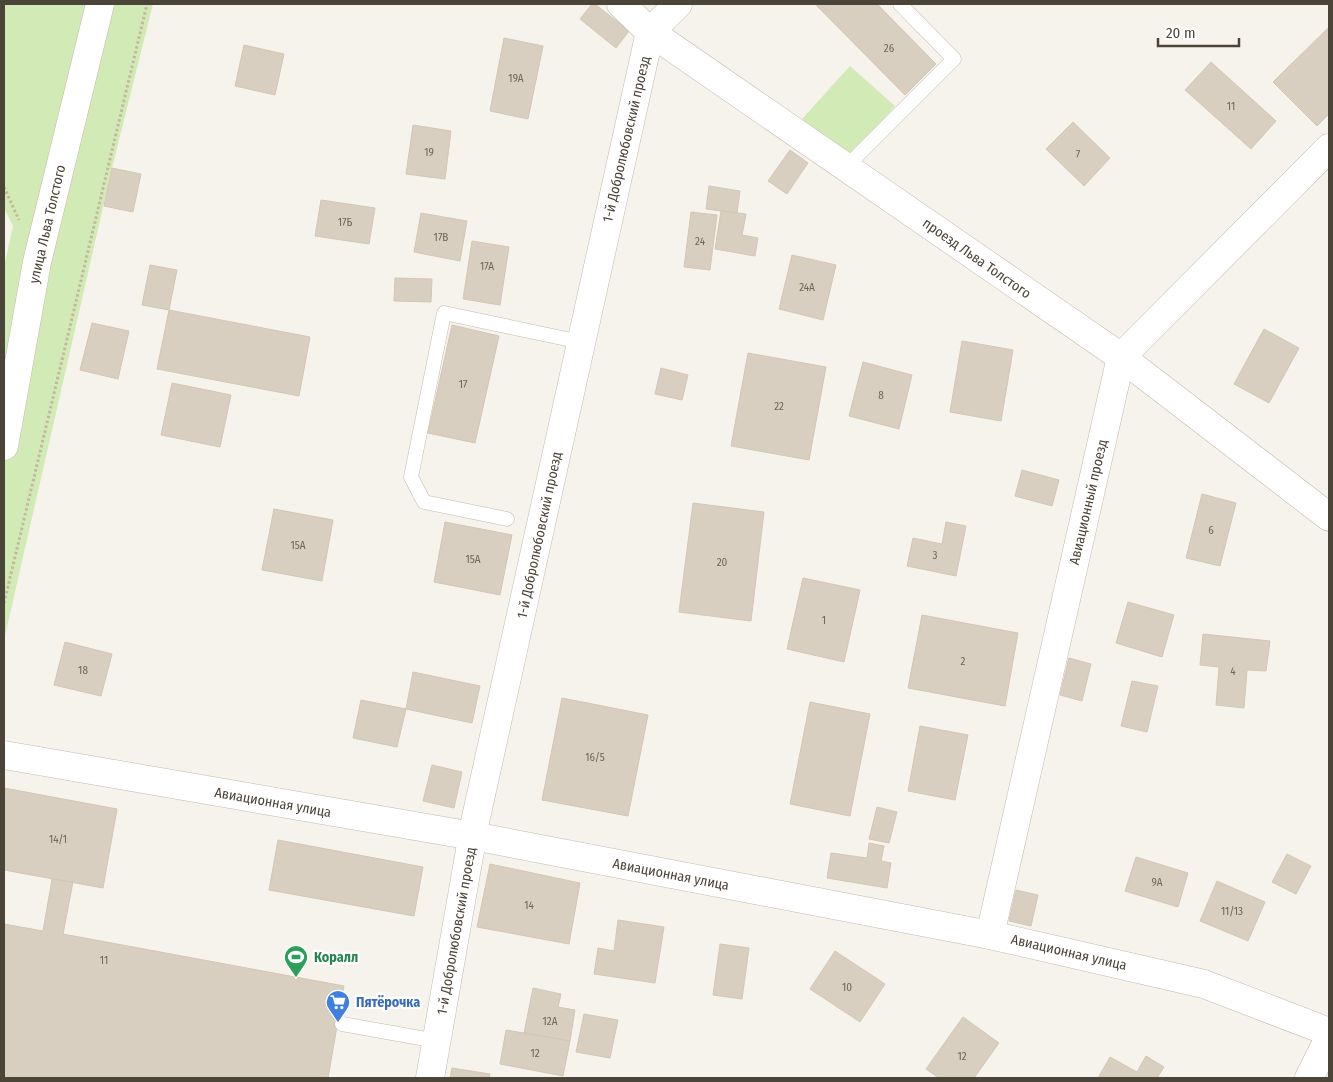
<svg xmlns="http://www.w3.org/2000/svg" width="1333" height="1082" viewBox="0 0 1333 1082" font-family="'Fira Sans Condensed',sans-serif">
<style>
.green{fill:#d2eab5}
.building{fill:#d8cfc1;stroke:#d3c7b4}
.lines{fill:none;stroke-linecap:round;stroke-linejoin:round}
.service-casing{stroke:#c2bbae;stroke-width:15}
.minor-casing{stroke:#c2bbae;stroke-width:29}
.path{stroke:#c4b79f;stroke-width:3;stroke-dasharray:2.5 2.5;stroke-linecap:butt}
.service{stroke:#fff;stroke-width:14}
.minor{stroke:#fff;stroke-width:28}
.labels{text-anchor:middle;stroke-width:4.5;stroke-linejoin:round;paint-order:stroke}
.number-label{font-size:11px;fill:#6e675b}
.street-label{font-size:14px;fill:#4b4439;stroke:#fff}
.leisure-label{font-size:14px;font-weight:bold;fill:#27864d;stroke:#fff;text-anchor:start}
.shop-label{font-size:14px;font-weight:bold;fill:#366cbe;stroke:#fff;text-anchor:start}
</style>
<rect width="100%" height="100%" fill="#f6f3ec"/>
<g class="green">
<path d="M4 4H153L112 168 4 640V267L13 226 4 208Z"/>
<path d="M850 66 895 106 848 159 802 119Z"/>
</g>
<g class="building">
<path d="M592 4H595L629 31 616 48 580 19Z"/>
<path d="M815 4H877L936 64 905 95Z"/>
<path d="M1329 27V114L1317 126 1273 82Z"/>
<path d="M504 38 543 46 528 119 490 111Z"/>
<path d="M244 45 284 54 275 95 235 86Z"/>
<path d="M1211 62 1276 121 1251 149 1185 90Z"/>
<path d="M1073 122 1110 158 1084 186 1046 149Z"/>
<path d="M413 125 451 131 445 179 406 174Z"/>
<path d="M790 150 808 163 787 194 768 181Z"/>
<path d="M112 168 141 174 133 212 104 206Z"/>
<path d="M709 186 740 191 737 213 706 209Z"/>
<path d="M321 200 375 208 369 244 315 236Z"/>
<path d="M721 211 746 214 742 235 758 238 755 256 715 249Z"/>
<path d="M691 212 717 215 710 270 684 267Z"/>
<path d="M421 213 467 221 460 261 414 252Z"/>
<path d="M472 241 509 247 500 305 463 299Z"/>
<path d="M792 255 836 265 823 320 779 309Z"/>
<path d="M150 265 177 270 169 310 142 305Z"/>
<path d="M395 278 432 279 431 302 394 301Z"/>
<path d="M169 310 310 337 299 396 157 369Z"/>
<path d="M92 323 129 331 118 379 80 370Z"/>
<path d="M452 325 499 336 475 443 428 433Z"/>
<path d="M1264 329 1299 348 1269 403 1234 384Z"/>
<path d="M962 341 1013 350 1001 421 950 412Z"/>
<path d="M748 353 826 367 809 460 731 446Z"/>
<path d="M863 362 912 375 899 429 849 416Z"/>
<path d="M661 368 688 375 682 400 655 394Z"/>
<path d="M172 383 231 395 220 447 161 435Z"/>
<path d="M1022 470 1059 480 1052 506 1015 496Z"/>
<path d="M1202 494 1236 503 1220 566 1186 558Z"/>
<path d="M693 503 764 512 751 621 679 612Z"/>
<path d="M274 509 333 520 322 581 262 570Z"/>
<path d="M445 522 512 535 500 595 434 582Z"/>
<path d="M946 522 966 526 956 576 907 566 913 538 942 544Z"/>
<path d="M803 578 860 590 844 662 787 649Z"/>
<path d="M1128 602 1174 615 1162 657 1116 643Z"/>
<path d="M922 615 1018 633 1005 706 908 688Z"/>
<path d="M1203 634 1270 641 1266 671 1247 670 1244 708 1216 705 1219 667 1200 665Z"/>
<path d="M65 642 112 654 101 696 54 685Z"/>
<path d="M1069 658 1091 664 1082 701 1060 695Z"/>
<path d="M413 672 480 686 472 723 406 709Z"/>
<path d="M1132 681 1158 686 1147 732 1121 726Z"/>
<path d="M562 698 648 715 628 816 542 800Z"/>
<path d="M361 700 406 709 397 747 353 738Z"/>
<path d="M810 702 870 714 850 816 790 804Z"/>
<path d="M920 726 968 735 955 800 908 791Z"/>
<path d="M432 765 462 772 454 808 423 801Z"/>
<path d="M4 788 117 809 103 888 4 870Z"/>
<path d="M877 807 897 812 889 843 869 839Z"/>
<path d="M278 840 423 867 414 916 269 890Z"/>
<path d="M869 843 884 846 881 861 891 863 887 888 827 878 831 853 867 858Z"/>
<path d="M1287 854 1311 866 1296 894 1272 882Z"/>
<path d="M1136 857 1188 873 1178 907 1125 891Z"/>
<path d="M490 864 580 883 569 944 477 927Z"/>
<path d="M52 879 73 882 63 934 344 986 328 1078H4V924L43 931Z"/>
<path d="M1217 881 1265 902 1248 941 1200 921Z"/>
<path d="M1016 890 1038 895 1031 926 1009 921Z"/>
<path d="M618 920 664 927 655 983 594 974 598 948 614 951Z"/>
<path d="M720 944 749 948 742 999 713 995Z"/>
<path d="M835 951 885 984 860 1022 810 989Z"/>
<path d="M533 988 561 994 558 1007 575 1010 570 1041 524 1033Z"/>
<path d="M584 1014 618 1020 610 1058 576 1052Z"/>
<path d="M963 1017 999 1043 974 1078H939L926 1069Z"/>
<path d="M506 1030 570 1041 563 1076 500 1064Z"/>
<path d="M1146 1056 1164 1067 1157 1078H1098L1110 1057 1137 1072Z"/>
<path d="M452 1068 490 1074 489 1078H450Z"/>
</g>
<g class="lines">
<g class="service-casing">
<g id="service">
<path d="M846 167 954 59 900 4"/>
<path d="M507 519 424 502 411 477 444 313 581 342"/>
<path d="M342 1024 437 1041"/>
</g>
</g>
<g class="minor-casing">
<g id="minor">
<path d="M621 4 650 32 1121 357 1329 517"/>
<path d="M4 446 37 262 100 4"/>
<path d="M4 755 473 836 990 935 1204 984 1329 1032"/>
<path d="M990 935 1121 357 1329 148"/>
<path d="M430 1078 475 822 650 32 678 4"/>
<path d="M1309 1078 1329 1038"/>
</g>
</g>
<g class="path">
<path d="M4 187 19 220"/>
<path d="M4 603 147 4"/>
</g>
<use href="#service" class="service"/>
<use href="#minor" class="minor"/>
</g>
<defs>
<g id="stadium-pin" transform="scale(1.25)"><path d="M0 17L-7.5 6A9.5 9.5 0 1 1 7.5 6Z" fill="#2e9e5b" stroke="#fff"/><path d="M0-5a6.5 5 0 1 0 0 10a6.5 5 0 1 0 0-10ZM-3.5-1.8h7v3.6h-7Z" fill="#fff"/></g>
<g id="supermarket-pin" transform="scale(1.25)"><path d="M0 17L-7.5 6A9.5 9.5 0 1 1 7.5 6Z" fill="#3f7fe0" stroke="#fff"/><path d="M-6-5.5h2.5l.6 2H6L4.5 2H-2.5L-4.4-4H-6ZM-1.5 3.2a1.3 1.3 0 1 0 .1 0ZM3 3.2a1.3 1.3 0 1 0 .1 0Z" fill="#fff"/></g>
</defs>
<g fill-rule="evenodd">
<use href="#stadium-pin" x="296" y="957"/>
<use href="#supermarket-pin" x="338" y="1002"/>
</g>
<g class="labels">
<g class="number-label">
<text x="889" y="52">26</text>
<text x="516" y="82">19А</text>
<text x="1231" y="110">11</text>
<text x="429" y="156">19</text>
<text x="1078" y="158">7</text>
<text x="345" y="226">17Б</text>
<text x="441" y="241">17В</text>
<text x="700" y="245">24</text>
<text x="487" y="270">17А</text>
<text x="807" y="291">24А</text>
<text x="463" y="388">17</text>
<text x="881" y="399">8</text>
<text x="779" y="410">22</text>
<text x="1211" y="534">6</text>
<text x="298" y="549">15А</text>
<text x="935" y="559">3</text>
<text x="473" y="563">15А</text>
<text x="722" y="566">20</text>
<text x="824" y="624">1</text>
<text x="963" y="665">2</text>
<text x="83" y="674">18</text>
<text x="1233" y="675">4</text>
<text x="595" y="761">16/5</text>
<text x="58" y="843">14/1</text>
<text x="1157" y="886">9А</text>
<text x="529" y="909">14</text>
<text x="1232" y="915">11/13</text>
<text x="104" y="964">11</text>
<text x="847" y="991">10</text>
<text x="550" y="1025">12А</text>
<text x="535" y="1057">12</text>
<text x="962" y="1060">12</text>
</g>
<g class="street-label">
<text transform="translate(626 139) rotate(-77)" y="5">1-й Добролюбовский проезд</text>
<text transform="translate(47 224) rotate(-77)" y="5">улица Льва Толстого</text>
<text transform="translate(977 258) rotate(35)" y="5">проезд Льва Толстого</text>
<text transform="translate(1088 502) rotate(-77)" y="5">Авиационный проезд</text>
<text transform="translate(539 535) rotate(-78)" y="5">1-й Добролюбовский проезд</text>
<text transform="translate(273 802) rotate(10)" y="5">Авиационная улица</text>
<text transform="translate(671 874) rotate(11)" y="5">Авиационная улица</text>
<text transform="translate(456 931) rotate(-80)" y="5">1-й Добролюбовский проезд</text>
<text transform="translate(1069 952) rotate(13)" y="5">Авиационная улица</text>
</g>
<g class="leisure-label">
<text x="314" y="962">Коралл</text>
</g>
<g class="shop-label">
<text x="356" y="1007">Пятёрочка</text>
</g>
</g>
<rect width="1333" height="1082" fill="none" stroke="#4b4439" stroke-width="10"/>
<path d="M1158 38v8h81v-8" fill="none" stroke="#4b4439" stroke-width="2.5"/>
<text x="1166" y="38" font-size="15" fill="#4b4439" stroke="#ffffff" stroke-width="4" paint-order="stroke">20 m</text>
</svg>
